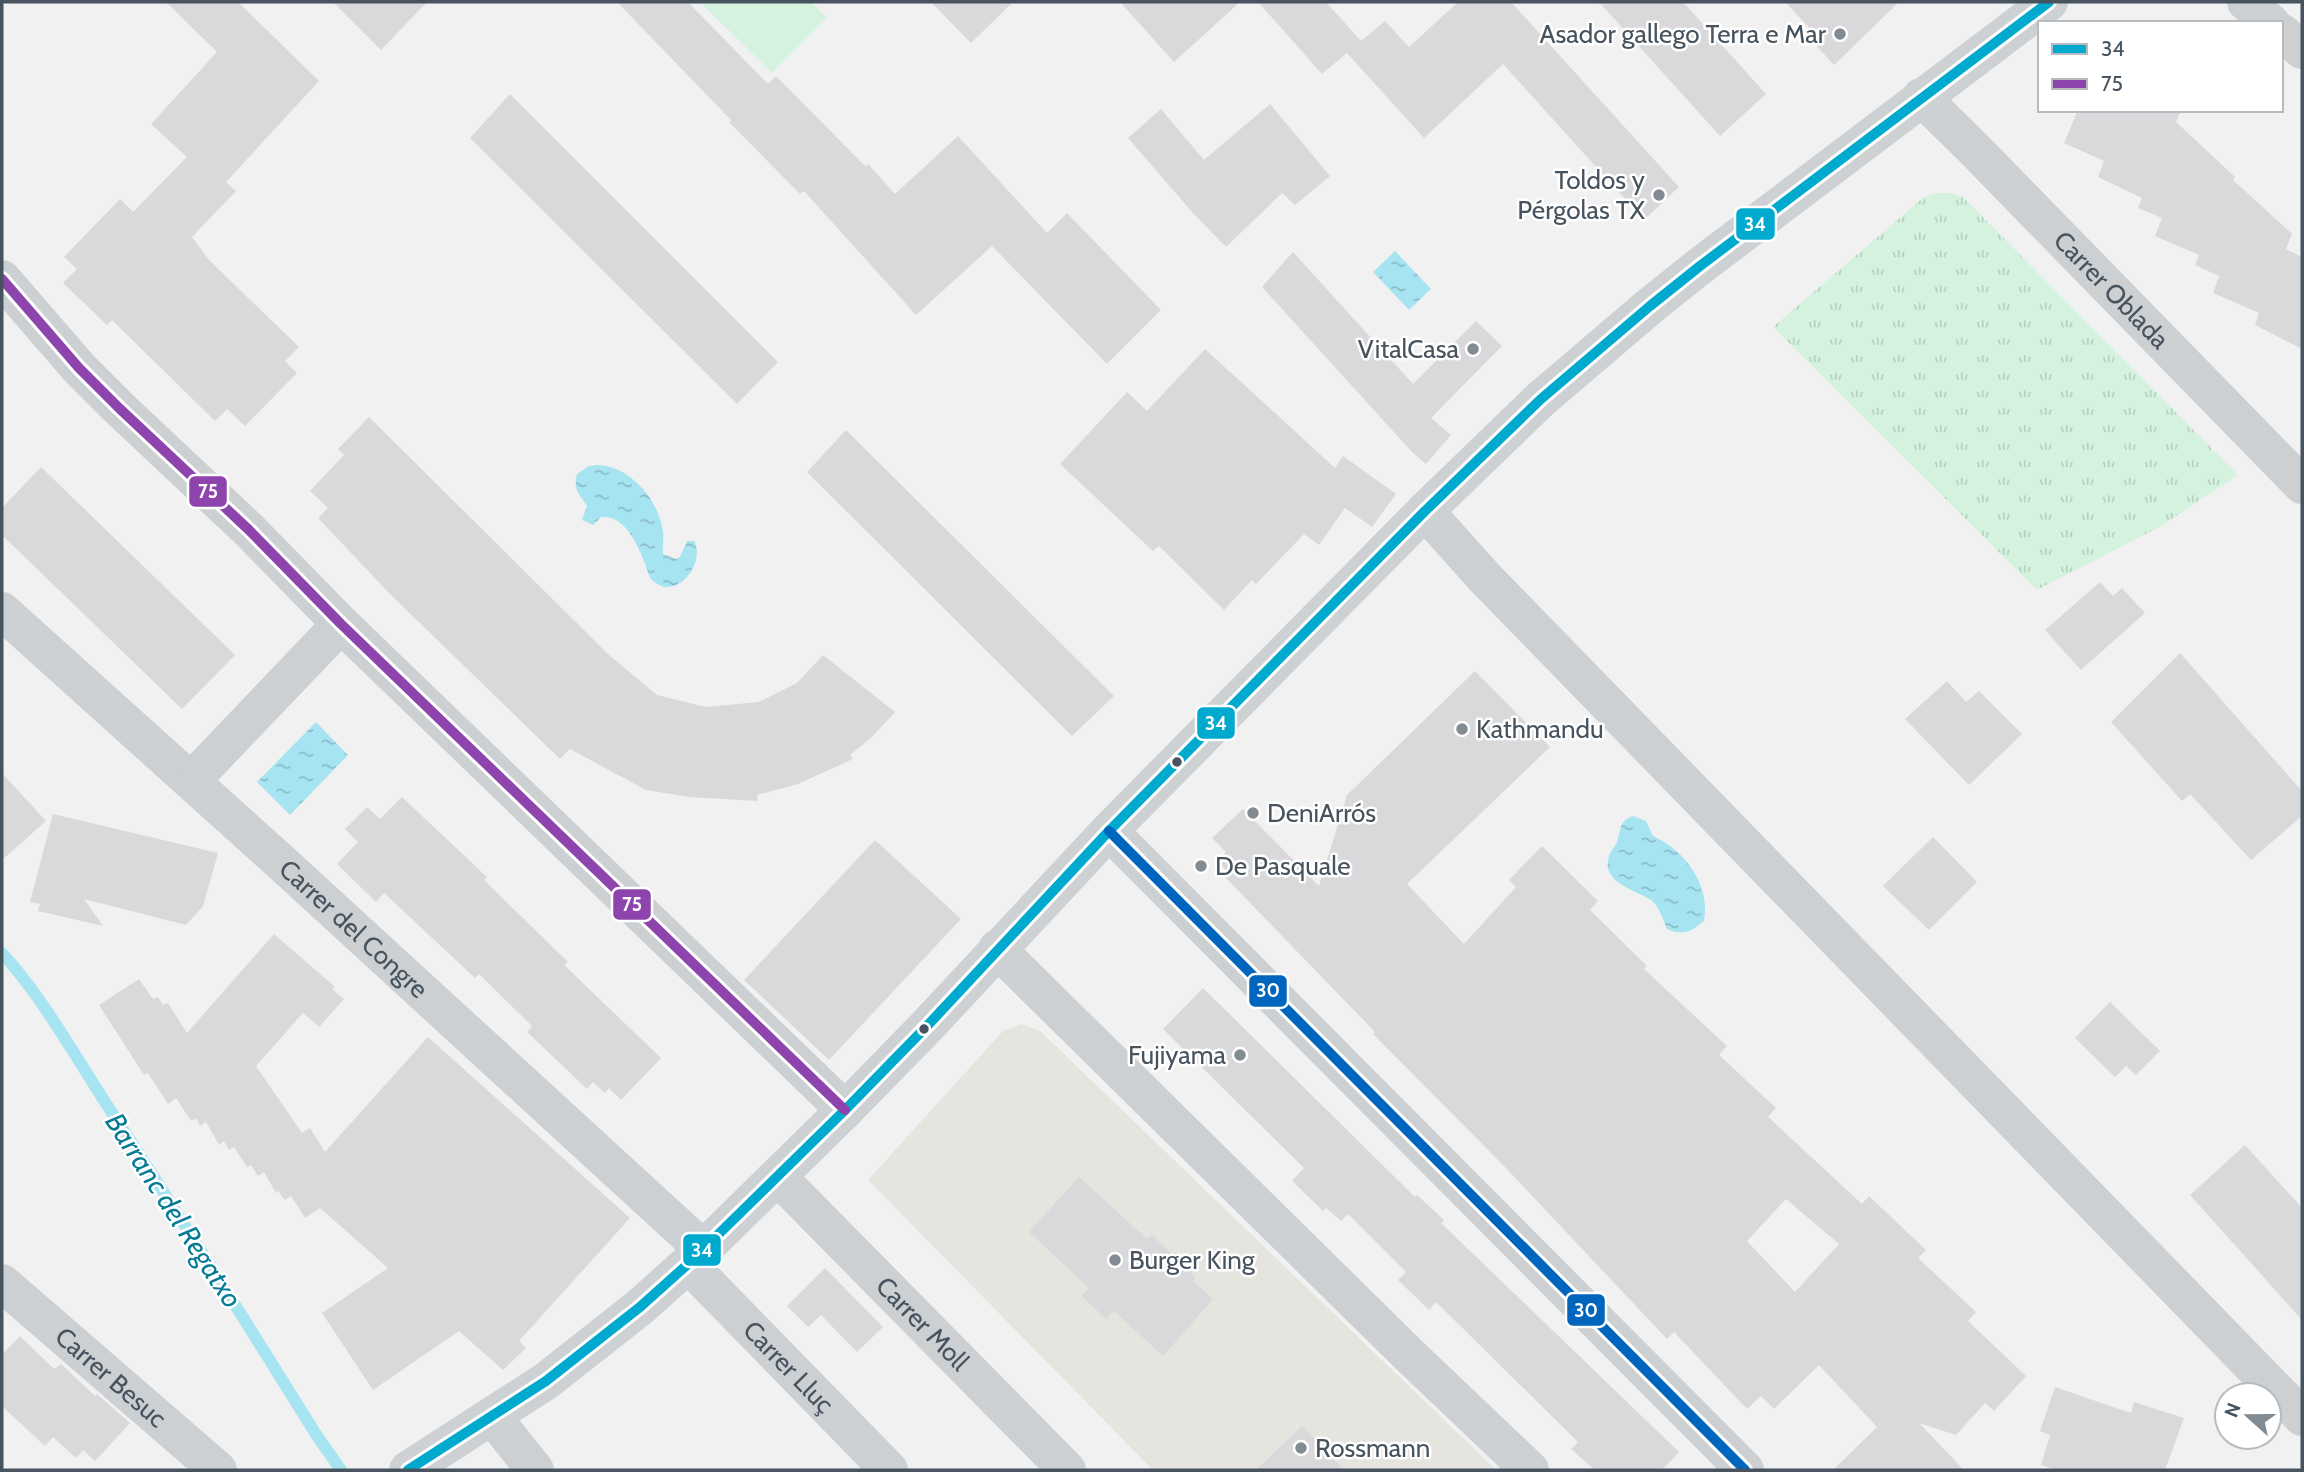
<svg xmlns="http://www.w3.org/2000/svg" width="2304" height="1472" viewBox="0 0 2304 1472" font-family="Cabin,sans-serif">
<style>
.commercial{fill:#e6e4df}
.grass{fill:url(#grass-tufts)}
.park{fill:#d4f2de}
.water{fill:url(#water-ripples)}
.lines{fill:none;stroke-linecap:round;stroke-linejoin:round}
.stream{stroke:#a7e4f2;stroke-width:12}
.building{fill:#d9d9db;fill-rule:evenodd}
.street{stroke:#cdd0d2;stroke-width:38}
.secondary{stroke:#cdd1d3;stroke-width:38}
.bus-1-casing{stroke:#fff;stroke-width:16}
.bus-2-casing{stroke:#fff;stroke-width:16}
.bus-3-casing{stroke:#fff;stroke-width:16}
.bus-1{stroke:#00a9ce;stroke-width:10}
.bus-2{stroke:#8e44ad;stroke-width:10}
.bus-3{stroke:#0065bd;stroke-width:10}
.poi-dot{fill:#838b92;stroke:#fff;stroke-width:2.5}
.bus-dot{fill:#47545f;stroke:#fff;stroke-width:2.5}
.labels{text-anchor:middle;stroke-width:5;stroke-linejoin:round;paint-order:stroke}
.poi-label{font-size:26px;fill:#47545f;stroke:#fff;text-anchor:start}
.street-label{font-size:26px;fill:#47545f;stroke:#fff}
.water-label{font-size:28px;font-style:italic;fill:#067b94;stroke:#fff}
.line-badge{stroke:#fff;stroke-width:2.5}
.badge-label{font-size:19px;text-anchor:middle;font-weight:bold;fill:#fff}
</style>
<defs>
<pattern id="grass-tufts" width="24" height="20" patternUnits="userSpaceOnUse" patternTransform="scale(1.75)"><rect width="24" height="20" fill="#d4f2de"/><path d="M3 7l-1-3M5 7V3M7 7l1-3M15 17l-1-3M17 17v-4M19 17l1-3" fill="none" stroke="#b7d1c1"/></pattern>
<pattern id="water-ripples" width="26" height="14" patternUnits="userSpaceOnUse" patternTransform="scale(1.75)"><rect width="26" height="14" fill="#a7e4f2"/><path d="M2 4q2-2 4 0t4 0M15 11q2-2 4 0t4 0" fill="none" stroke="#8abbc7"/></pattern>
</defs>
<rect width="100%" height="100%" fill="#f2f1f1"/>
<path class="commercial" d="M1021 1024 1040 1031 1496 1470H1153L868 1180 1003 1031Z"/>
<path class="grass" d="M1937 193H1951L1963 197 2238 475 2159 527 2037 590 1773 327 1925 196Z"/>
<path class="park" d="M700 2H811L827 18 772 73Z"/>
<g class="water">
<path d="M1395 251 1431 289 1409 310 1373 272Z"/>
<path d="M596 465C630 465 659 500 663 532 664 539 662 547 663 554L676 559 680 557 687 541H694C706 563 677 602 653 581 649 578 648 572 646 566 638 546 626 515 601 517L593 525 582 520 587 506C579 493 573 490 577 474L589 466Z"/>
<path d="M316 722 348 755 290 815 257 782Z"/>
<path d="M1633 816 1646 821 1653 836C1685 850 1711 886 1704 921 1691 932 1683 936 1667 929 1663 920 1659 906 1651 900 1635 890 1600 882 1609 856 1610 851 1615 847 1617 842 1621 829 1619 821 1633 816Z"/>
</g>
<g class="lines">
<path class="stream" d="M2 953C41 995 75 1056 107 1105 179 1214 248 1325 317 1436L341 1470"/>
</g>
<g class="building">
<path d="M166 2H238L319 81 226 182 236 191 192 237 209 260 299 347 285 361 297 373 245 426 227 409 215 421 112 320 107 325 63 283 77 269 64 257 120 199 133 212 187 157 151 124 217 52Z"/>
<path d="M333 2H427L381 50Z"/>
<path d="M617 2H688L768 84 776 76 866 167 868 164 895 194 958 136 1047 233 1067 213 1161 310 1107 364 992 246 916 315 804 191 800 194 729 122 731 120Z"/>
<path d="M931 2H1013L971 43Z"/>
<path d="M1120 2H1240L1174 62Z"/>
<path d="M1258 2H1326L1361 41 1385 21 1409 47 1458 2H1511L1679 187 1644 220 1503 64 1424 138 1347 53 1322 74Z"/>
<path d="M1599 2H1683L1766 94 1720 136Z"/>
<path d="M1785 2H1899L1834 65 1812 41 1817 36Z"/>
<path d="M510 94 778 362 737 404 470 138Z"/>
<path d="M1270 104 1330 176 1295 205 1282 193 1226 247 1192 212 1128 138 1161 109 1204 160Z"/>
<path d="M2078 110H2181L2176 122 2235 177 2233 180 2292 234 2286 249 2302 257V349L2255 325 2259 313 2213 293 2219 276 2195 265 2199 255 2155 236 2162 218 2138 208 2142 198 2098 177 2104 161 2064 143Z"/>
<path d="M1293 252 1413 384 1476 321 1502 346 1431 418 1451 435 1426 464 1412 452 1262 287Z"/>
<path d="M1205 349 1335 468 1343 456 1396 494 1372 527 1345 508 1319 545 1304 534 1256 584 1252 580 1224 610 1159 546 1153 551 1060 464 1127 392 1147 411Z"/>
<path d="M369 417 609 655 657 695 706 707 759 702 797 683 823 655 895 712 872 737 850 755 853 759 798 784 757 795 758 801 689 797 646 790 570 749 560 759 390 594 318 518 328 508 310 491 344 455 338 449Z"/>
<path d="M846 430 1114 696 1072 736 807 472Z"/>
<path d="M41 467 235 655 182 709 2 535V508Z"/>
<path d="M2100 582 2113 596 2122 588 2145 613 2081 670 2045 630Z"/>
<path d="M2180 653 2302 791V816L2251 860 2190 794 2182 801 2111 722Z"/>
<path d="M1475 671 1550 747 1407 884 1464 944 1516 887 1509 880 1542 846 1598 901 1590 910 1647 966 1644 969 1727 1046 1719 1055 1776 1108 1768 1117 1862 1204 1869 1196 1926 1250 1918 1258 1976 1312 1968 1321 2026 1376 1994 1411 1985 1403 1956 1435 1919 1423 1964 1470H1833L1877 1427 1819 1365 1774 1409 1761 1396 1747 1409 1674 1332 1667 1339 1504 1166 1373 1034 1375 1032 1223 875 1227 871 1217 861 1226 852 1212 838 1243 809 1319 886 1347 795ZM1786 1199 1839 1244 1795 1292 1747 1241Z"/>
<path d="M1947 681 1966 702 1979 691 2022 734 1969 785 1905 719Z"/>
<path d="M2 773 46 821 2 860Z"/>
<path d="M402 797 487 877 484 880 568 962 564 965 661 1058 621 1100 609 1088 605 1093 593 1082 587 1089 527 1032 532 1026 479 974 475 978 384 893 376 902 337 864 358 842 345 829 367 807 380 819Z"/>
<path d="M53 814 218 853 203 906 186 925 84 899 103 926 38 911 40 904 30 902Z"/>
<path d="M1933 837 1977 882 1929 930 1883 886Z"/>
<path d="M875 840 961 919 829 1060 744 980Z"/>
<path d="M274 934 335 987 332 989 344 999 319 1027 303 1013 256 1066 302 1133 310 1128 325 1152 428 1037 630 1218 519 1341 526 1348 503 1370 459 1331 373 1390 322 1313 388 1268 320 1208 305 1218 291 1196 285 1200 278 1191 276 1193 264 1172 258 1176 251 1165 247 1167 234 1147 229 1150 224 1141 219 1145 206 1122 200 1126 196 1118 191 1121 176 1098 168 1104 148 1073 144 1075 99 1005 139 979 153 999 158 997 163 1005 168 1003 187 1033Z"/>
<path d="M1203 988 1415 1197 1417 1195 1444 1220 1441 1223 1679 1452 1662 1470H1595L1571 1449 1578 1442 1436 1302 1429 1310 1398 1280 1406 1272 1348 1214 1341 1221 1326 1208 1323 1211 1292 1181 1304 1168 1163 1029Z"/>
<path d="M2110 1002 2160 1051 2136 1075 2126 1066 2115 1077 2075 1038Z"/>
<path d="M2245 1145 2302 1208V1320L2190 1195Z"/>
<path d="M1079 1177 1147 1239 1152 1235 1195 1277 1193 1281 1213 1299 1163 1356 1114 1311 1106 1319 1082 1296 1089 1288 1029 1232Z"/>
<path d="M825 1268 883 1327 857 1352 821 1315 808 1327 787 1306Z"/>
<path d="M20 1336 54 1369 61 1364 95 1396 97 1394 130 1423 95 1461 83 1450 76 1458 53 1437 45 1446 2 1406V1355Z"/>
<path d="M2055 1387 2131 1413 2134 1402 2184 1418 2165 1470H2057L2041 1465 2050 1435 2040 1431Z"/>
<path d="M1302 1426 1344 1470H1256Z"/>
</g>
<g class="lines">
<g class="street">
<path d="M2246 2 2271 23"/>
<path d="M2281 32 2302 50"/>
<path id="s1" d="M1921 97 1974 149 2302 485"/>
<path d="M2 279 79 368 119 408 249 530 341 624 845 1110"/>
<path d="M1425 511 1485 578 2302 1417"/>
<path id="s2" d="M2 611 284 865 703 1249"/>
<path d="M191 781 341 624"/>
<path d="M1109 831 1745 1470"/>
<path d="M997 949 1408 1354 1530 1470"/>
<path id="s3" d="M778 1177 1067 1470"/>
<path id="s4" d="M688 1264 889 1470"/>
<path id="s5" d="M2 1283 218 1470"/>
<path d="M492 1416 535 1470"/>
</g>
<path class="secondary" d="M408 1470 546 1381 640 1307 688 1264 845 1110 927 1026 1109 831 1425 511 1541 399 1650 306 1700 266 2049 2"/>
<g class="bus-1-casing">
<path id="bus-1" d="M408 1470 546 1381 640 1307 688 1264 845 1110 927 1026 1109 831 1425 511 1541 399 1650 306 1700 266 2049 2"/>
</g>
<g class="bus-2-casing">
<path id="bus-2" d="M2 279 79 368 119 408 249 530 341 624 845 1110"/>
</g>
<g class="bus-3-casing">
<path id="bus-3" d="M1109 831 1745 1470"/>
</g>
<use href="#bus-1" class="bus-1"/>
<use href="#bus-2" class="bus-2"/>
<use href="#bus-3" class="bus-3"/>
</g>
<g class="poi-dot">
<circle cx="1840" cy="34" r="7"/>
<circle cx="1659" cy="195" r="7"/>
<circle cx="1473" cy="349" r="7"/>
<circle cx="1462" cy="729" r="7"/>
<circle cx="1253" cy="813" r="7"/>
<circle cx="1201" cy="866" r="7"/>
<circle cx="1240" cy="1055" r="7"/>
<circle cx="1115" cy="1260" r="7"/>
<circle cx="1301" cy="1448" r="7"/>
</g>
<g class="bus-dot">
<circle cx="1177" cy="762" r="6"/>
<circle cx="924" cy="1029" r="6"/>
</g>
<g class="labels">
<g class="poi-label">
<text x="1826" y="43" text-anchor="end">Asador gallego Terra e Mar</text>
<text x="1645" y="189" text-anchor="end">Toldos y<tspan x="1645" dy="30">Pérgolas TX</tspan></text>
<text x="1459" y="358" text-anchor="end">VitalCasa</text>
<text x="1476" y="738">Kathmandu</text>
<text x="1267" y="822">DeniArrós</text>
<text x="1215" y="875">De Pasquale</text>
<text x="1226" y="1064" text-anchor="end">Fujiyama</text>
<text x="1129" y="1269">Burger King</text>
<text x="1315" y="1457">Rossmann</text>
</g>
<g class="street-label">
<text dy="9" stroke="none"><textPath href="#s1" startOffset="271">Carrer Oblada</textPath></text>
<text dy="9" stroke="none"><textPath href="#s2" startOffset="474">Carrer del Congre</textPath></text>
<text dy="9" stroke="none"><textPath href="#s3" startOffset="206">Carrer Moll</textPath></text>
<text dy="9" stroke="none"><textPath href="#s4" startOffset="144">Carrer Lluç</textPath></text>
<text dy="9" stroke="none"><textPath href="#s5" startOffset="144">Carrer Besuc</textPath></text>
</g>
<g class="water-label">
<text transform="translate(174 1210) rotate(57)" y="10">Barranc del Regatxo</text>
</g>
</g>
<g class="line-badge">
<rect x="1735" y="207" width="41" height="34" rx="7" fill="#00a9ce"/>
<rect x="188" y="475" width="40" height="33" rx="7" fill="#8e44ad"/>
<rect x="1196" y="706" width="40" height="34" rx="7" fill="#00a9ce"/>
<rect x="612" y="888" width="40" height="33" rx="7" fill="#8e44ad"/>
<rect x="1248" y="974" width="40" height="34" rx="7" fill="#0065bd"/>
<rect x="682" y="1233" width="40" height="34" rx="7" fill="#00a9ce"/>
<rect x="1566" y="1293" width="40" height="34" rx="7" fill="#0065bd"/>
</g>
<g class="badge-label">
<text x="1755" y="231">34</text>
<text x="208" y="498">75</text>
<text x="1216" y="730">34</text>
<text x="632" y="911">75</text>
<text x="1268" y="997">30</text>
<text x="702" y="1257">34</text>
<text x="1586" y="1317">30</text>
</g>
<rect width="2304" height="1472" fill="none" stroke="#47545f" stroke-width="7"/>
<rect x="2038" y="21" width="245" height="91" fill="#ffffff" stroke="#b5bbbf" stroke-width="2"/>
<rect x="2052" y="44" width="35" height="10" fill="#00a9ce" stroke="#b5bbbf" stroke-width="2"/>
<text x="2101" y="56" font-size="21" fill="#47545f">34</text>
<rect x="2052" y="79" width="35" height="10" fill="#8e44ad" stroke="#b5bbbf" stroke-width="2"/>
<text x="2101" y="91" font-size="21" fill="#47545f">75</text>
<g transform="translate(2248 1416) rotate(291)"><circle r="33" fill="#ffffff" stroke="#b5bbbf" stroke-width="2"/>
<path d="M0-5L12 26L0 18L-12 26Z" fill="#838b92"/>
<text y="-10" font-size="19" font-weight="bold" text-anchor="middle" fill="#47545f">N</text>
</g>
</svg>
